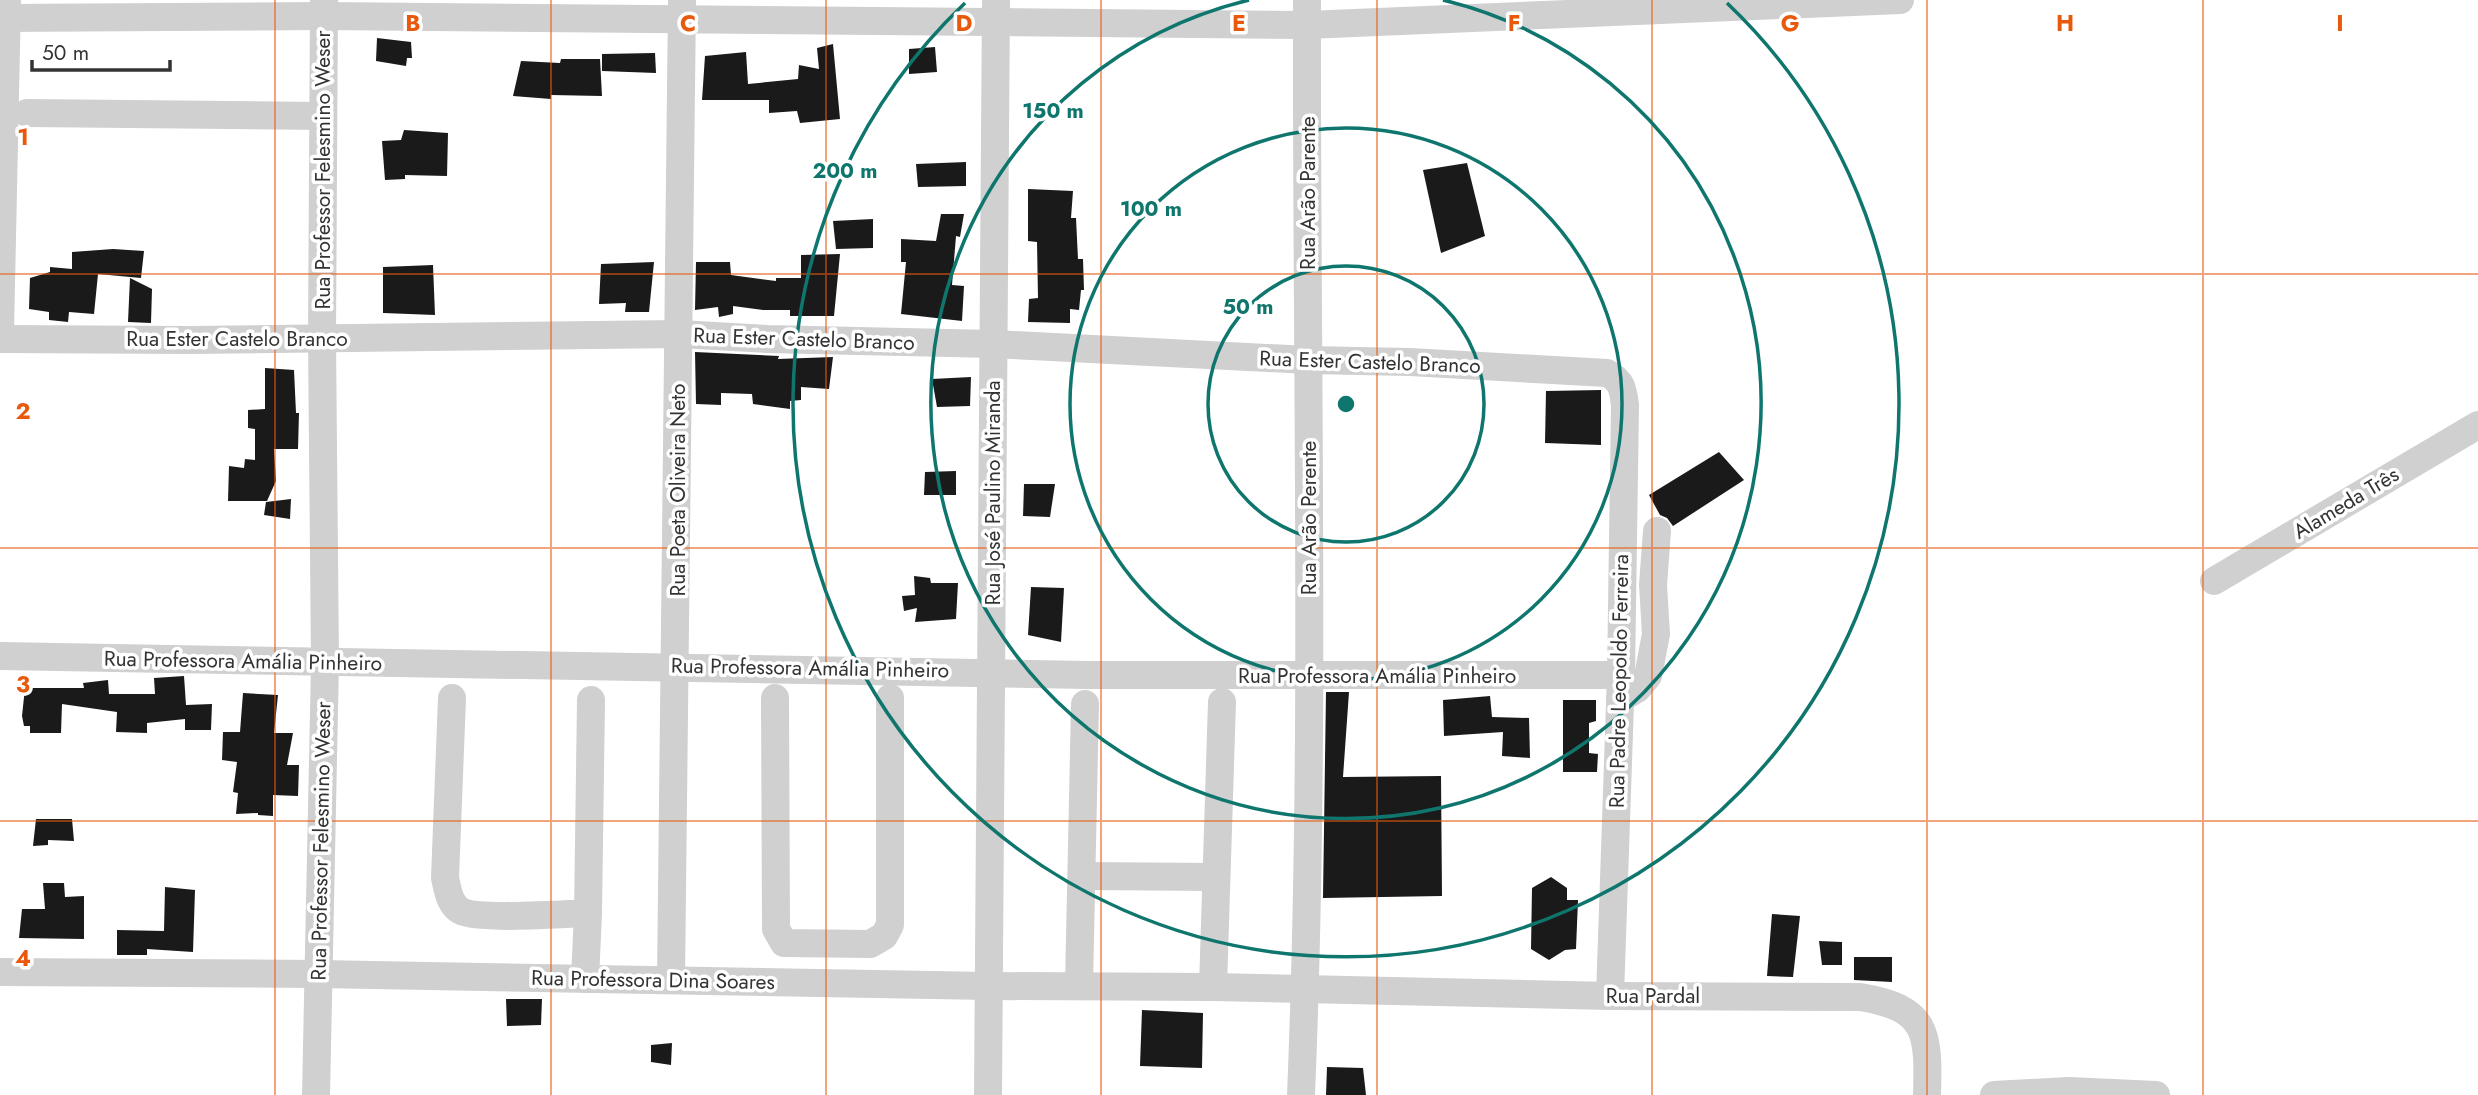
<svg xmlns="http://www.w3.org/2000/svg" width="2478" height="1095" viewBox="0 0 2478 1095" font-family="Jost,sans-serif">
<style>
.building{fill:#1a1a1a}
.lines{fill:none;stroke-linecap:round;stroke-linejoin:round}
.minor{stroke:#d0d0d0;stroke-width:28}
.grid{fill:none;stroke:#e8590c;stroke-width:2;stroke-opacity:0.55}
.ring{fill:none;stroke:#0f766e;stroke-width:3.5}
.labels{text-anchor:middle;stroke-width:7;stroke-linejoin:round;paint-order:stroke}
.street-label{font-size:21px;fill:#333;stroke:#fff}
.grid-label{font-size:23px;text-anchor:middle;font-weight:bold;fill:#e8590c;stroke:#fff;stroke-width:7;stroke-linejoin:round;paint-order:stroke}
.centre{fill:#0f766e;stroke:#fff;stroke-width:3.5}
.ring-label{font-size:21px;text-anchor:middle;font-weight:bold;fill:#0f766e;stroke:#fff;stroke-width:7;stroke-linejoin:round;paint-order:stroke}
</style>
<rect width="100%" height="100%" fill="#fff"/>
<g class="building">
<path d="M377 38 411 42 412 58H407L406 66 376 61Z"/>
<path d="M833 44 840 119 800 123 797 111 769 113V100H702L705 56 746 52 748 84 798 79 799 65 819 69 817 48Z"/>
<path d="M935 47 937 72 909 74V49Z"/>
<path d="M655 53 656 73 602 71V54Z"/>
<path d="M561 59H600L602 96 551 95V99L513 96 521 61 560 63Z"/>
<path d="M404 130 448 133 447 176 405 175V179L385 180 382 141 401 140Z"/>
<path d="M966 162V186L918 187 916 164Z"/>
<path d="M1467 163 1485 236 1441 253 1423 170Z"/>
<path d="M1028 189 1073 191 1071 218H1076L1078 259H1083L1084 290H1081L1079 310 1070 309V323L1028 322 1029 299 1038 298 1037 242 1028 241Z"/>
<path d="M941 214H964L960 237 956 236 952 285 964 286 962 321 901 314 906 262H901V239L936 241Z"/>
<path d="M873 219V248L836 249 833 221Z"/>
<path d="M113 249 144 251 141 278 98 274 94 314 69 312 68 322 49 320V312L29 309 30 278 50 272V267L72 269V252Z"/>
<path d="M840 254 834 316H790V310H763L733 306V314L719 317 718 307 695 310 696 262H730L731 275 776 281V278H801V255Z"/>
<path d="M654 262 649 312H625L626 303 599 304 601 264Z"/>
<path d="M433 265 435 315 383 313V267Z"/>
<path d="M130 278 152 289 151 323 128 322Z"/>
<path d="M695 352 779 356 778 359 833 357 829 389 801 387V400L790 401V409L753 404 752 394 721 393V405L696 404Z"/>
<path d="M265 368 294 370 296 413H299L298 449H274L276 481 267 501H228L229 466 244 468 245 459 255 460V429L248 428V410L265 409Z"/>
<path d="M971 377 970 406 937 407 932 379Z"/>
<path d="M1601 390V445L1545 443 1546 391Z"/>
<path d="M1719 452 1744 480 1673 526 1667 518 1660 515 1649 495Z"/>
<path d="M956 471V495H924L925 472Z"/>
<path d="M1024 484H1055L1050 517 1023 516Z"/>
<path d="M291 499 290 519 264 515 266 502Z"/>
<path d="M914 576 930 578 931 583H958L956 619 915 622 917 608 904 611 902 596 915 595Z"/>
<path d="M1031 587 1064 588 1061 642 1028 635Z"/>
<path d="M184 676 186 705 212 704 211 730H185V719L147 723V733L116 732 117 712 62 704 61 733H30V726H24L22 716 25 688H84L83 683 108 680 109 694H155L154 678Z"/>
<path d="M1326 692H1349L1343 777 1441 776 1442 896 1323 898Z"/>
<path d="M243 693 278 695 274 733H293L287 765H299L298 796 273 795V816L258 815V813L236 814 238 793 233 792 237 762 222 760 223 732H240Z"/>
<path d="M1490 696 1492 717 1529 718 1530 758 1502 756 1503 732 1444 736 1443 700Z"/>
<path d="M1563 700H1596V721L1589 723V753L1598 754 1597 772H1563Z"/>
<path d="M36 819H72L74 841 48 840V845L33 846Z"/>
<path d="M1551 877 1567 888V900H1578L1576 949 1565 950 1549 960 1531 949 1532 888Z"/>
<path d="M43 883H64L65 897 84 896V939L19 938 22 909H45Z"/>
<path d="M165 887 195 890 193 952 147 949V955H117V930L164 931Z"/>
<path d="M1772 914 1800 916 1793 977 1767 976Z"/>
<path d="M1819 941 1842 942V965H1822Z"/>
<path d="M1854 957H1892V982L1854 980Z"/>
<path d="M506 999H542L541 1025 507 1026Z"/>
<path d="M1142 1010 1203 1013 1202 1068 1140 1066Z"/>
<path d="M672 1043 671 1065 651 1062V1045Z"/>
<path d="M1327 1067 1363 1068 1366 1095H1326Z"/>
</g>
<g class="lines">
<g class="minor">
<path d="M0 18 324 16 1307 25 1900 0"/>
<path d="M27 113 323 116"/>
<path d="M0 333 7 0"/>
<path d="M0 339 190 340 679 334 767 339 994 344 1308 360 1410 362 1607 373C1622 381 1623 389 1625 405L1621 675 1610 996"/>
<path d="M2214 581 2478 425"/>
<path d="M0 656 1089 675H1621"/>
<path d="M452 698 445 878C448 890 449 904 461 911 478 920 564 914 588 913L591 700"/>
<path d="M775 698 776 929 784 943 870 944 884 936 890 925V698"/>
<path d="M1620 699 1637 689 1648 676 1656 634 1653 585 1657 531"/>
<path d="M1082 876 1216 877"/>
<path d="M0 972 319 974 989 986 1213 987 1610 996 1860 997C1927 1008 1929 1031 1927 1095"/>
<path d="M585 979 588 913"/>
<path d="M671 980 682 0"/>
<path d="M1079 985 1085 704"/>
<path d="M1213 987 1222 702"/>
<path d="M316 1095 325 663 322 339 324 0"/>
<path d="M988 1095 996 0"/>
<path d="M1301 1095C1316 730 1306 365 1307 0"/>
<path d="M1994 1095 2069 1091 2156 1095"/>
</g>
</g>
<path class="grid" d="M275 0V1095M551 0V1095M826 0V1095M1101 0V1095M1377 0V1095M1652 0V1095M1927 0V1095M2203 0V1095M0 274H2478M0 548H2478M0 821H2478"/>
<g class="ring">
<circle cx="1346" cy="404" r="138"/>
<circle cx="1346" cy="404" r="276"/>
<path d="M1443 0A415 415 0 1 1 1249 0"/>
<path d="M1727 3A553 553 0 1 1 965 3"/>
</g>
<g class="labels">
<g class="street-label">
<text transform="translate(323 170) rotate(-90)" y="7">Rua Professor Felesmino Weser</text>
<text transform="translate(1308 193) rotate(-90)" y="7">Rua Arão Parente</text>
<text x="237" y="346">Rua Ester Castelo Branco</text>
<text transform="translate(804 339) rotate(2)" y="7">Rua Ester Castelo Branco</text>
<text transform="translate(1370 362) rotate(2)" y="7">Rua Ester Castelo Branco</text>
<text transform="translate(678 490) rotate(-90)" y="7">Rua Poeta Oliveira Neto</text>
<text transform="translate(993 493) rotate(-90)" y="7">Rua José Paulino Miranda</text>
<text transform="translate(2346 503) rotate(-31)" y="7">Alameda Três</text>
<text transform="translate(1309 518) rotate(-90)" y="7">Rua Arão Perente</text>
<text transform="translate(243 661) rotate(1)" y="7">Rua Professora Amália Pinheiro</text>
<text transform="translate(810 668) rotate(1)" y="7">Rua Professora Amália Pinheiro</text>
<text x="1377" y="683">Rua Professora Amália Pinheiro</text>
<text transform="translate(1619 681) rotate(-89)" y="7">Rua Padre Leopoldo Ferreira</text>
<text transform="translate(321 841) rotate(-89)" y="7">Rua Professor Felesmino Weser</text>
<text transform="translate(653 980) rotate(1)" y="7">Rua Professora Dina Soares</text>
<text x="1653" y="1003">Rua Pardal</text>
</g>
</g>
<g class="grid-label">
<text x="413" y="31">B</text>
<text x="688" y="31">C</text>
<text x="964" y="31">D</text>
<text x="1239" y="31">E</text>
<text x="1514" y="31">F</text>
<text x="1790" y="31">G</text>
<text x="2065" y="31">H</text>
<text x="2340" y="31">I</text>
<text x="23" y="145">1</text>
<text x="23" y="419">2</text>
<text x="23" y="692">3</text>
<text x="23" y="966">4</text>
</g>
<circle cx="1346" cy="404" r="10" class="centre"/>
<g class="ring-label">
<text x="1053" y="118">150 m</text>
<text x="845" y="178">200 m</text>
<text x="1151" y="216">100 m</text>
<text x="1248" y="314">50 m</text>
</g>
<path d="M32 60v10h138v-10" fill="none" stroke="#333333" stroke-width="3.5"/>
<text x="42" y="60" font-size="21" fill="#333333" stroke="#ffffff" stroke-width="5" paint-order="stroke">50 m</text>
</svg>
